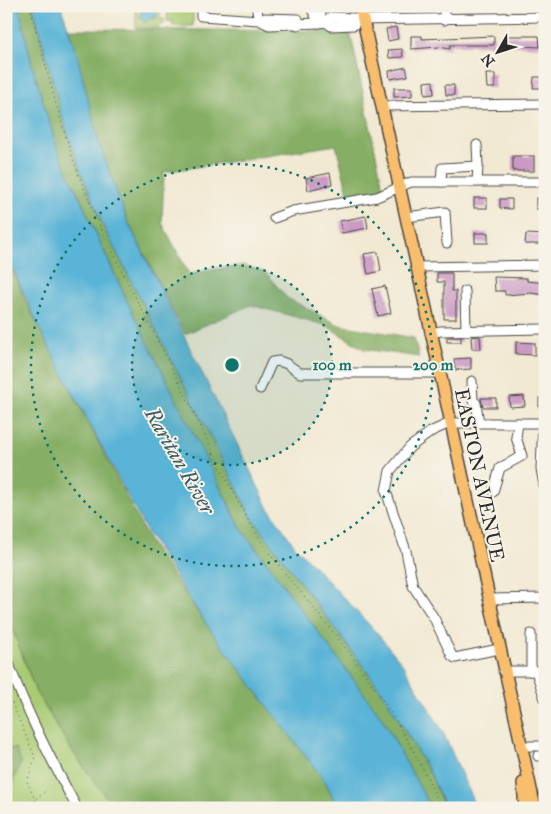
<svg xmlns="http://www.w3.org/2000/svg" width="551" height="814" viewBox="0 0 551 814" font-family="'IM FELL Great Primer',serif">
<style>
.green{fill:#a9cb73;stroke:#6a7b4f}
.forest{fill:#86af65;stroke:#586d48}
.water{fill:#5ab4d7;stroke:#427081}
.building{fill:#ca9ac4}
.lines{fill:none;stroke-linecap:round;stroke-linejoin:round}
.minor-casing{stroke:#494844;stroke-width:11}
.major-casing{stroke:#494844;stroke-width:14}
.path{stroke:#494844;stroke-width:1;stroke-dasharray:1 4;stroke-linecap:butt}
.minor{stroke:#fff;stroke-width:9}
.major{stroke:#f9be6d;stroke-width:11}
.ring{fill:none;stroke:#0f766e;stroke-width:2.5;stroke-dasharray:2.5 5}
.labels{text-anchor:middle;stroke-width:4;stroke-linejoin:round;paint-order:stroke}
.street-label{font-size:20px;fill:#2b2b2b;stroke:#f7f3e8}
.water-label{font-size:21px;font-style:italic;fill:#3b5b67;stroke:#f7f3e8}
.centre{fill:#0f766e;stroke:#f7f3e8;stroke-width:2.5}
.ring-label{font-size:15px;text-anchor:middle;font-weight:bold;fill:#0f766e;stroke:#f7f3e8;stroke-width:4;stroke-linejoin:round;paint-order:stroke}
</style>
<rect width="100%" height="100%" fill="#f7f3e8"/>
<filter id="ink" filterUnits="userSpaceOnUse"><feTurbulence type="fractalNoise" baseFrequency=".02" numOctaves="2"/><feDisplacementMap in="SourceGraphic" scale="10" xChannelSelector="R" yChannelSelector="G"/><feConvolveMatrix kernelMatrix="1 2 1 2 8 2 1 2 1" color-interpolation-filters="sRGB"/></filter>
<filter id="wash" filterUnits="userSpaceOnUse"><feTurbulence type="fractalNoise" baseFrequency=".0096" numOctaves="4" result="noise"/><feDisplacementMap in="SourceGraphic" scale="20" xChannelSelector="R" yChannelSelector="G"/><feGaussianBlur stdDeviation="1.12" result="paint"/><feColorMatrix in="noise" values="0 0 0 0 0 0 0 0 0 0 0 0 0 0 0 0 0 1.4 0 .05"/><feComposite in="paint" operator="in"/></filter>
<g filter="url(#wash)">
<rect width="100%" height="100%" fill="#f2e9d3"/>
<g class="green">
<path d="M136 6H159L161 8 159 18 164 19V24L160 25 159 28H136Z"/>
<path d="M168 6H193V26H173L172 21H167Z"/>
<path d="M6 611 36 692 73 752 114 808H6V796L21 762 15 748 6 750Z"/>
</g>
<g class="forest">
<path d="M19 6H33L63 120 82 174 105 230 252 518 383 693 431 775 445 808H431L382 718 240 527 125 297 57 148 32 65Z"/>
<path d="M69 29 350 31 384 192 349 197 336 145 164 172 162 223 189 274 243 265 265 272 287 298 339 325 414 338 419 357 364 349 325 325 251 305 185 334 127 220 99 143Z"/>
<path d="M6 251 25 300 149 541 210 630 326 783 338 808H114L73 752 36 692 6 611Z"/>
<path d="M15 748 21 762 6 796V750Z"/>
</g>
<g class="water">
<path d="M6 6H19L32 65 57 148 125 297 240 527 382 718 431 808H338L326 783 210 630 148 534 42 334 6 254Z"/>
<path d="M33 6H61L77 55 99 143 127 220 269 509 294 545 375 631 401 662 443 732 476 808H445L431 775 383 693 252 518 105 230 82 174 63 120Z"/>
<path d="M144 6H156V18L149 19 145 23 140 17Z"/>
</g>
<g id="blocks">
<g class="building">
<path d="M396 27 398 39 388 41 386 29Z"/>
<path d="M411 36H422V39L494 36V45H450V49L439 47 411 49Z"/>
<path d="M504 36H539L540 47 504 45Z"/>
<path d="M402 49 403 57 389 58 388 50Z"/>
<path d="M406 67 408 76 390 79 389 71Z"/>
<path d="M486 74H495V88H487Z"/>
<path d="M534 77H545V88H533Z"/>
<path d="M433 81 434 94 425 95 424 82Z"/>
<path d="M445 85H454V95H446Z"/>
<path d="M394 88H412V96L394 97Z"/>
<rect x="513" y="156" width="21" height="15"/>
<path d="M330 173 332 184 308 190 306 178Z"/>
<rect x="474" y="198" width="13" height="10"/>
<path d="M536 198 545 199V209H536Z"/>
<path d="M500 199H512V209L500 208Z"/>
<path d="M366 216 368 228 342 233 340 221Z"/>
<rect x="475" y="233" width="13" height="10"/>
<path d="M526 234 545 235V244H525Z"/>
<path d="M378 252 381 271 368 274 364 254Z"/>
<path d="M437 273H452V291H456V319H444V282H437Z"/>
<path d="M494 277 527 278V281L545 283V295L531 293 505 295V291H495Z"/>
<path d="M385 286 391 313 378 316 372 289Z"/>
<path d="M480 336 481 349H472L471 337Z"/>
<rect x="447" y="337" width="14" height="5"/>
<path d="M516 342 535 343V355L516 354Z"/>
<path d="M471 358V369L455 370 454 359Z"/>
<path d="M524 396 525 406 510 407 509 397Z"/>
<path d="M481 398H496V407H483Z"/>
<rect x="539" y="398" width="6" height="9"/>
</g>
</g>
</g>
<g filter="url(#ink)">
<use href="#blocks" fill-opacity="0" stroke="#494844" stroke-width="1"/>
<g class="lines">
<g class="minor-casing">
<g id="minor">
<path d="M201 6V16L259 20 269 25 319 23"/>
<path d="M256 6 259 20"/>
<path d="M310 6 319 23 326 22 331 26 354 25 357 20"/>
<path d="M318 6 321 15 318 18"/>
<path d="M265 18 298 19V25"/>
<path d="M444 20V6"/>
<path d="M326 22 330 17 354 18 357 20 545 17"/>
<path d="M382 106 545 104"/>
<path d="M477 145 478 166"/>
<path d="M441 182 442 168 478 166 477 182"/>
<path d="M406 217 445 212 447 243"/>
<path d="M274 218 293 211 377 197 411 182H545"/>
<path d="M416 267 545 265"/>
<path d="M465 291 466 331"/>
<path d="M430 333 441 331 545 329"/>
<path d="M472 381 473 401 476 403 479 423"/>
<path d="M260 389 272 362 279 361 287 364 300 373H439"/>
<path d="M543 423 541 469 545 490"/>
<path d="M493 492 500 468 522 456 516 437 518 423"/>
<path d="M488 599 545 598"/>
<path d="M499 649 455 658 452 656 434 618 413 586 406 551 386 491 390 471 410 447 432 431 450 423H545"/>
<path d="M6 656C25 709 50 758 77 808"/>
<path d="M503 671H545"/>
<path d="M531 671V634"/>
<path d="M536 671 545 699"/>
<path d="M520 746H545"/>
<path d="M538 756H545"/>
</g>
</g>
<g class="major-casing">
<g id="major">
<path d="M360 6 535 808"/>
<path d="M523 783 525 808"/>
</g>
</g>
<g class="path">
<path d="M30 6C45 62 58 118 78 173 105 245 145 313 179 382 206 436 230 493 263 544 279 568 299 589 317 612 366 672 411 736 441 808"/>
<path d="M6 689 35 757 27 782 39 808"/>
<path d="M24 808 47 790"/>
</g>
<use href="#minor" class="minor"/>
<use href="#major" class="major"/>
</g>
</g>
<circle cx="232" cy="365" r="100" fill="#0f766e" fill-opacity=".12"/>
<g class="ring">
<circle cx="232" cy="365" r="100"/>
<circle cx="232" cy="365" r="201"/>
</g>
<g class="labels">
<g class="street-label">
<text transform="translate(480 475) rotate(78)" y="7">EASTON AVENUE</text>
</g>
<g class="water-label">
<text transform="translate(180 461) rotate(60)" y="7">Raritan River</text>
</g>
</g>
<circle cx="232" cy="365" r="8" class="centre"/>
<g class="ring-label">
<text x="332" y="370">100 m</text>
<text x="433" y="370">200 m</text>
</g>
<rect width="551" height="814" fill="none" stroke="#f7f3e8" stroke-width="25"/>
<g transform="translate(498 52) rotate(231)" stroke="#f7f3e8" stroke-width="4" paint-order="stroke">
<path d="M0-4L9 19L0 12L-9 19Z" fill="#2b2b2b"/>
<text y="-8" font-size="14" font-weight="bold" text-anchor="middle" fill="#2b2b2b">N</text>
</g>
</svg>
